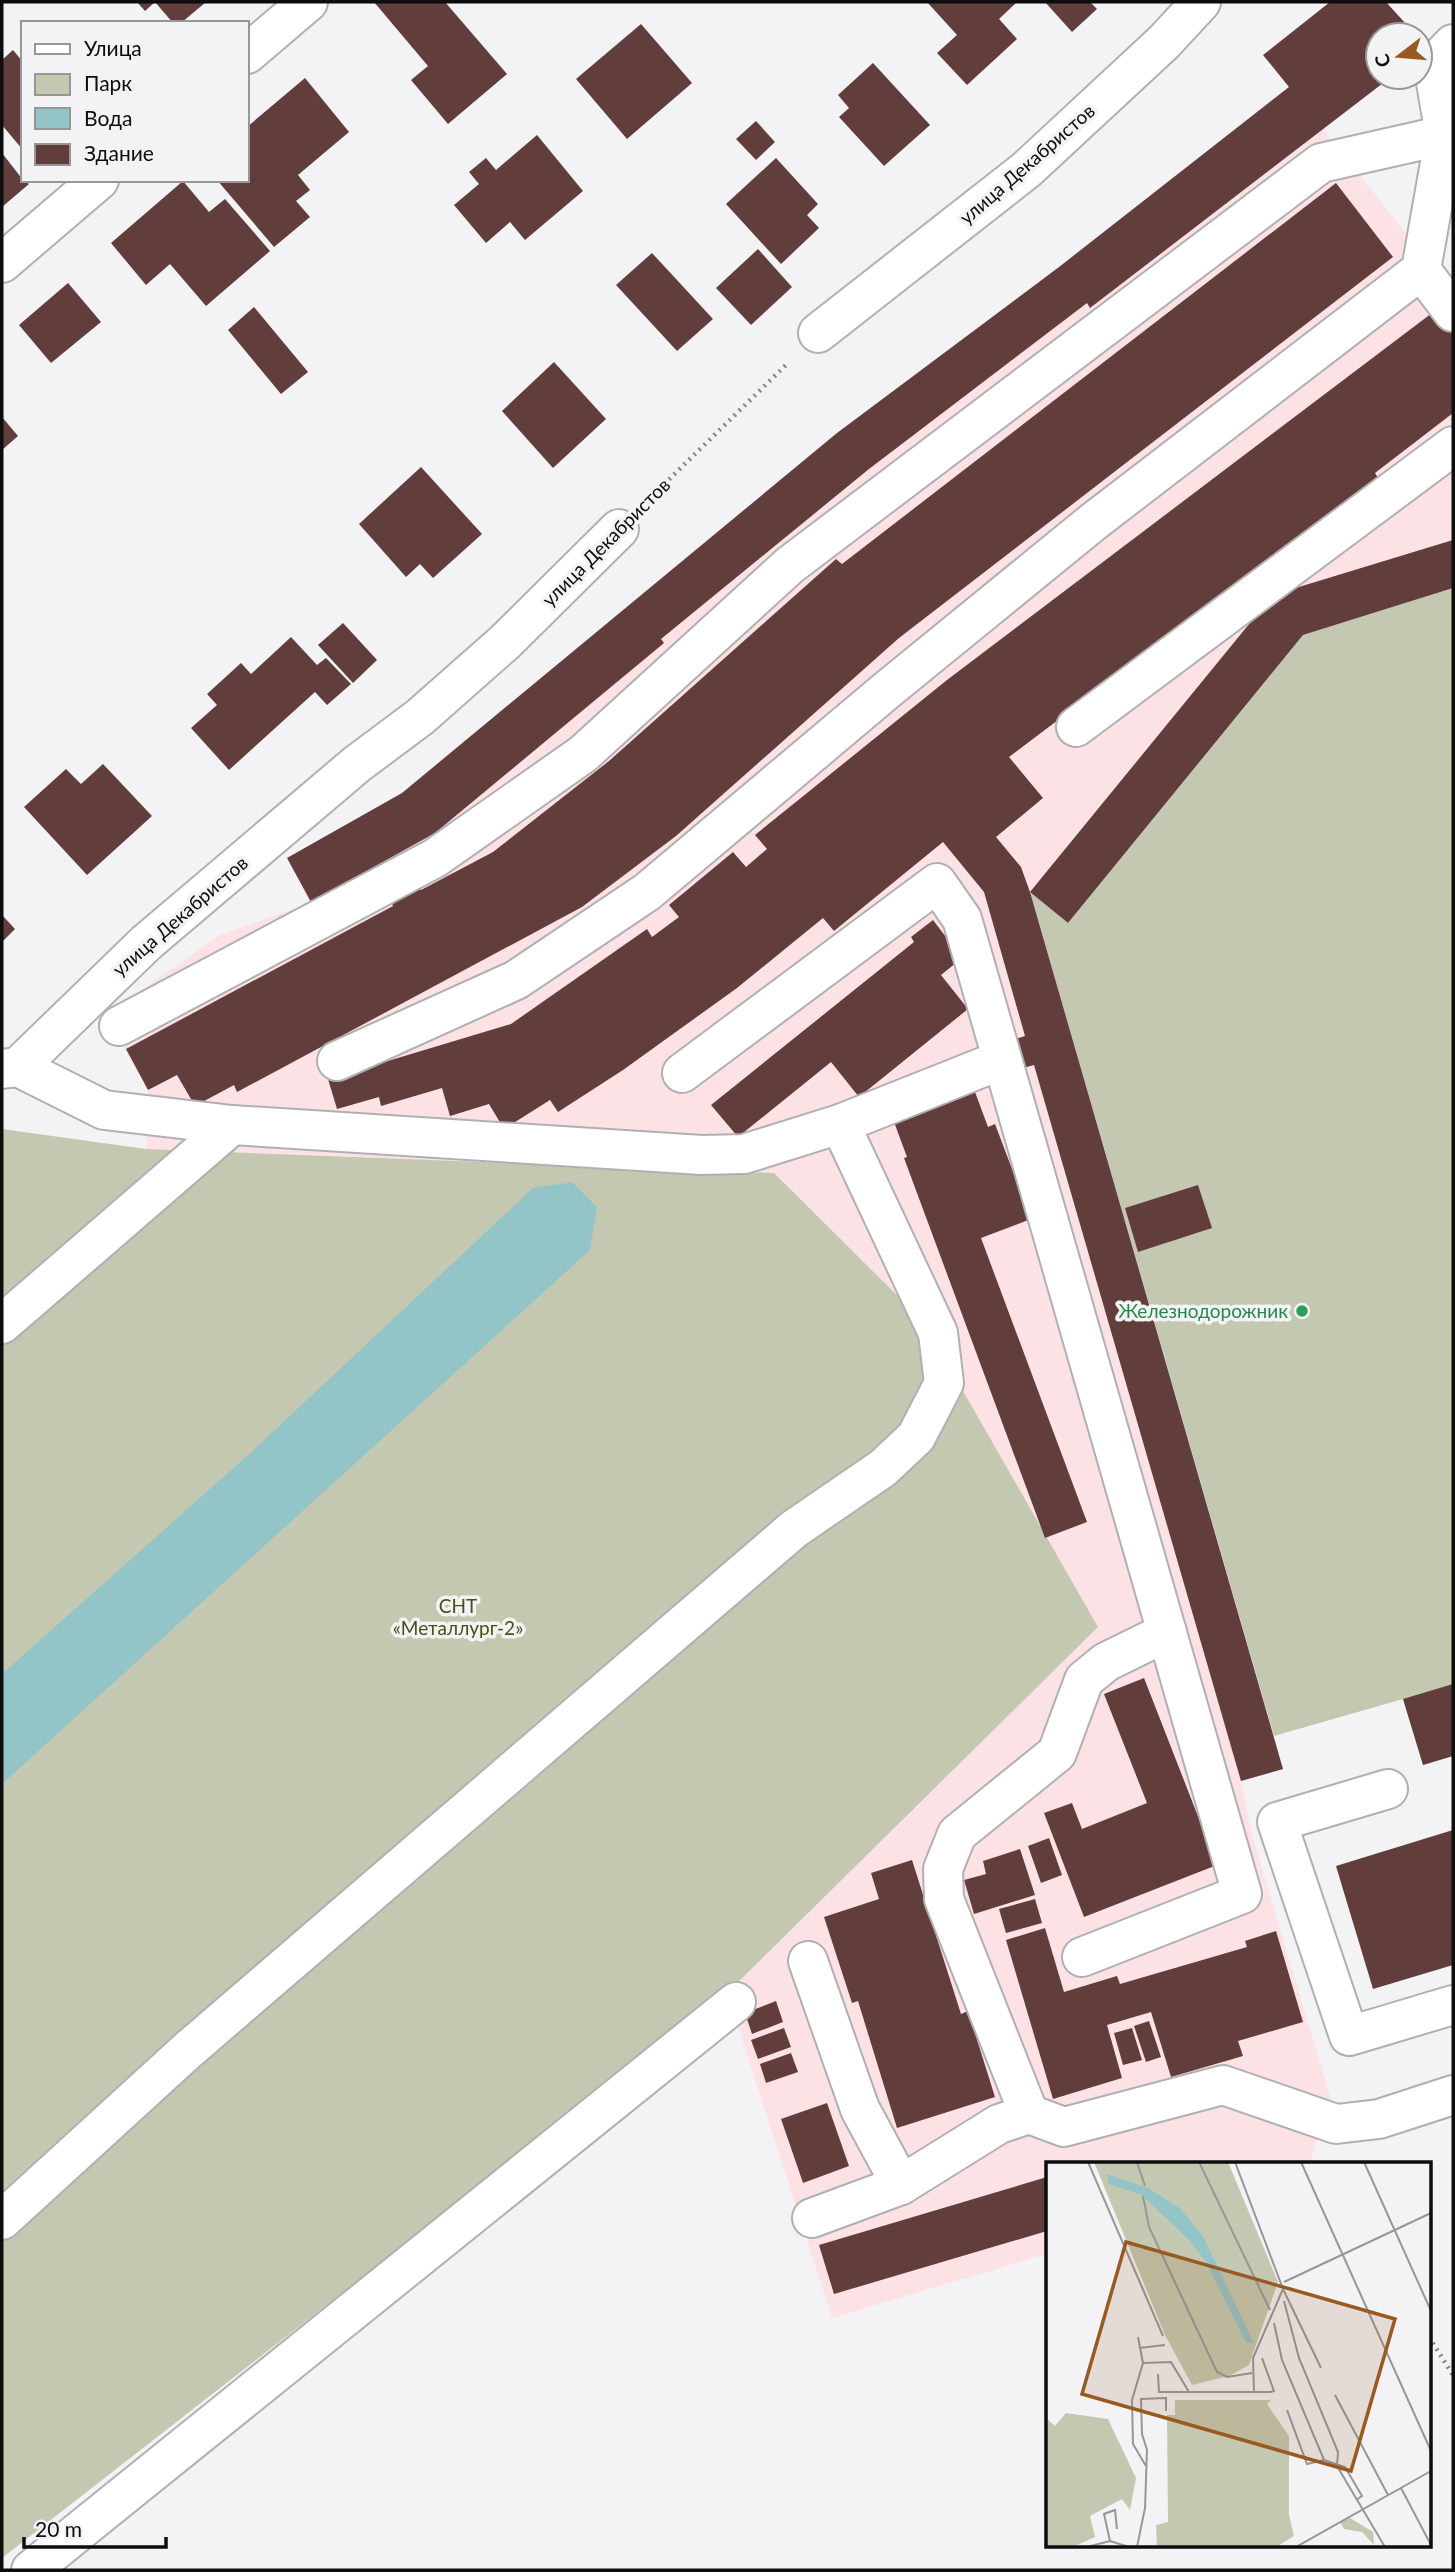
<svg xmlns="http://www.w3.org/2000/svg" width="1455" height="2572" viewBox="0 0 1455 2572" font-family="Lato,sans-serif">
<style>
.industrial{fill:#fde2e5}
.green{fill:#c4c8b1}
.water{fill:#93c4c8}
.building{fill:#613d3c}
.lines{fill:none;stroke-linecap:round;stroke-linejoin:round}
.minor-casing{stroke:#b0b0b3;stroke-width:42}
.path{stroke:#858587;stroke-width:4.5;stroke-dasharray:2 5;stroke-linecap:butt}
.minor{stroke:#fff;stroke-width:38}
.leisure-dot{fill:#2e9e5b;stroke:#f3f3f6;stroke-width:2.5}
.labels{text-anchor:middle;stroke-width:7;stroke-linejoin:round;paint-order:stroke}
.street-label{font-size:19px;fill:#0d0d0d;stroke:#f3f3f6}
.leisure-label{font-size:19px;fill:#27864d;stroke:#f3f3f6;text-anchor:end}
.park-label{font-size:19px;fill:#484e12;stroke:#f3f3f6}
.inset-road{fill:none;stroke:#979799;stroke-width:2}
.view{fill:#985a20;fill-opacity:0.15;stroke:#985a20;stroke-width:3.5}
.inset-edge{fill:none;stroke:#0d0d0d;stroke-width:3.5}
</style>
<rect width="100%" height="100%" fill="#f3f3f6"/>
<path class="industrial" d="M1323 129 1453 292V588L1303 635 1068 923 1030 894 1283 1769 1241 1781 1253 1838 1330 2096 1310 2164H1047V2254L832 2318 727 1993 1098 1627 923 1321 774 1173 146 1149 148 1090 106 1015 218 936 310 903 287 858 402 793 837 433Z"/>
<g class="green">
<path d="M1453 588V1756L1423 1765 1403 1699 1274 1736 1030 892 1068 923 1303 635Z"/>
<path d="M2 1129 146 1149 774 1173 923 1321 1098 1627 727 1993 2 2558Z"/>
</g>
<path class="water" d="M572 1182 597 1207 590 1250 2 1784V1674L247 1456 533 1188Z"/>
<g class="building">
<path d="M137 2H206L181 23H173L155 2 145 11Z"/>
<path d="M374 2H445L507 74 448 124 411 80 428 66Z"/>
<path d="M927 2H1017L999 19 1017 39 967 85 937 53 957 35Z"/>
<path d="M1045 2H1090L1097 9 1072 32Z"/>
<path d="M1330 2H1386L1416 35H1378V77H1391L1090 308 1087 303 869 469 661 639 664 643 435 833 311 902 287 858 402 793 837 433 1059 267 1289 87 1263 55Z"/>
<path d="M641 24 692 83 627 139 576 79Z"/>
<path d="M13 50 23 62V150L2 125V60Z"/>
<path d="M873 63 930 125 884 166 839 117 849 108 838 95Z"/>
<path d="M305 78 349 132 298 175 310 190 296 201 310 217 274 247 217 180H247V127Z"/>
<path d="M756 121 775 142 756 160 736 139Z"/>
<path d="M537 135 583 191 525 240 510 222 486 243 454 205 479 184 469 172 486 158 496 170Z"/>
<path d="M2 153 23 180 29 184 2 207Z"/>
<path d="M776 158 818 204 807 215 819 228 781 264 726 204Z"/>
<path d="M183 181 209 212 225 199 270 251 206 306 170 264 146 285 111 243Z"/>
<path d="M1336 183 1393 257 899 638 676 836 582 907 237 1092 234 1085 195 1106 177 1075 148 1090 126 1049 393 906 391 901 418 886 421 890 493 852 609 761 836 559 842 564Z"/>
<path d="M758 249 792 287 751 325 716 288Z"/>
<path d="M652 253 713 319 677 351 616 285Z"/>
<path d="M68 283 101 322 51 363 19 325Z"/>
<path d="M254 307 308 372 281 394 228 330Z"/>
<path d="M1436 310 1453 333V413L1375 473 1378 478 1009 757 1043 798 996 837 1021 867 1030 892 1254 618 1289 590 1453 540V588L1303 635 1068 923 1030 892 1283 1769 1241 1781 1034 1065 1023 1068 1015 1039 1025 1036 984 892 943 842 834 931 823 918 737 988 623 1070 558 1112 550 1100 504 1129 489 1104 450 1116 442 1088 381 1106 379 1097 337 1109 328 1079 511 1024 647 929 652 937 679 917 669 905 733 852 746 867 767 849 755 835 947 680Z"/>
<path d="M554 362 606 419 553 468 502 411Z"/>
<path d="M2 417 18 436 2 450Z"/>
<path d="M421 467 482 534 433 578 420 564 406 577 359 524Z"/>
<path d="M343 623 377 660 353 683 318 645Z"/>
<path d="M291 637 317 665 326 658 351 684 327 705 315 692 229 770 191 728 217 705 207 694 241 663 251 674Z"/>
<path d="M103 764 152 816 87 875 24 807 66 769 81 784Z"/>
<path d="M2 915 15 929 2 942Z"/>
<path d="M933 920 962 958 941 975 968 1009 859 1097 831 1062 738 1137 711 1105 914 942 911 937Z"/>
<path d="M975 1092 988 1127 995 1124 1031 1219 981 1238 1087 1522 1045 1538 904 1158 907 1157 894 1122Z"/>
<path d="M1198 1185 1212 1228 1138 1252 1125 1208Z"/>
<path d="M1144 1678 1217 1865 1084 1917 1044 1813 1072 1803 1082 1829 1147 1803 1104 1694Z"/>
<path d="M1453 1684V1756L1423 1765 1403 1699Z"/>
<path d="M1453 1830V1965L1373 1989 1336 1866Z"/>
<path d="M1049 1838 1062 1875 1041 1883 1028 1846Z"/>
<path d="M1020 1849 1035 1895 974 1914 964 1880 986 1874 983 1861Z"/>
<path d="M912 1860 961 2014 968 2011 995 2097 897 2128 858 2001 852 2003 824 1917 879 1899 871 1873Z"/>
<path d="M1035 1899 1042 1923 1006 1933 999 1909Z"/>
<path d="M1045 1928 1064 1992 1117 1976 1120 1984 1247 1947 1245 1941 1276 1931 1303 2022 1238 2041 1243 2056 1171 2077 1151 2012 1107 2025 1122 2078 1053 2099 1006 1940Z"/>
<path d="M776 2001 783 2022 752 2034 745 2013Z"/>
<path d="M1149 2021 1161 2057 1146 2062 1134 2026Z"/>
<path d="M784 2028 791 2047 758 2059 751 2040Z"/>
<path d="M1132 2028 1142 2060 1123 2065 1114 2033Z"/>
<path d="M791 2053 798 2072 766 2083 760 2064Z"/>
<path d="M827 2103 849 2166 803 2183 781 2119Z"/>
<path d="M1047 2177V2231L834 2294 819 2245Z"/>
</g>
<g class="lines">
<g class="minor-casing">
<g id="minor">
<path d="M247 54 308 2"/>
<path d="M2 263 99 180"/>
<path d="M1421 270 1453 312"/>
<path d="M818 333 1026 170 1164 42 1201 2"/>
<path d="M1076 727 1453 446"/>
<path d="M119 1026 435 858 583 754 790 565 1321 163 1445 135 1453 127"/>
<path d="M337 1061 516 980 647 892 887 690 1093 522 1421 270 1445 135 1433 65 1453 44"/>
<path d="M18 1067 104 1110 232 1125 702 1155 744 1154 840 1124 1001 1060"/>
<path d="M2 1069 18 1067 146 943 357 764 420 717 505 642 619 529"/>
<path d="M682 1073 937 883 962 919 1242 1894 1082 1957"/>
<path d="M2 1324 232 1125"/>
<path d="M1388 1789 1277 1822 1349 2036 1453 2005"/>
<path d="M808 1961 860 2109 901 2185"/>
<path d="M1029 2114 944 1899 943 1869 957 1834 1057 1753 1084 1680 1106 1662 1167 1632"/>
<path d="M812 2218 901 2185 999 2124 1029 2114 1064 2127 1223 2085 1336 2124 1379 2119 1453 2095"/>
<path d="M2 2220 188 2050 794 1529 883 1468 916 1437 944 1383 938 1333 840 1124"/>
<path d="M31 2570 736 2002"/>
</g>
</g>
<g class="path">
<path d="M649 499 788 363"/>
<path d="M1429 2337 1453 2375"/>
</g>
<use href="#minor" class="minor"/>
</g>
<circle class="leisure-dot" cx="1302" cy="1311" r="7"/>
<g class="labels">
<g class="street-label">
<text transform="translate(1027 164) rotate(-41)" y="7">улица Декабристов</text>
<text transform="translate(606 542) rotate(-45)" y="7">улица Декабристов</text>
<text transform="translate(180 916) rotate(-41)" y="7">улица Декабристов</text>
</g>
<g class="leisure-label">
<text x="1288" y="1318">Железнодорожник</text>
</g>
<g class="park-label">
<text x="458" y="1613">СНТ<tspan x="458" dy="22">«Металлург-2»</tspan></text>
</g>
</g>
<g transform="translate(1046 2162)">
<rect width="385" height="385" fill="#f3f3f6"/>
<path d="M48 0H182L232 120 203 203 183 214 146 223 119 173ZM129 238H225L221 242 243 274V353L248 374 230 385H111L110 363 122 360 121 253H129ZM20 251 62 257 90 316 84 348 76 337 44 354 49 375 27 385H0V256L9 264ZM304 356 327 370 328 383 316 370 298 367 294 360Z" fill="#c4c8b1"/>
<path d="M61 12 102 26 135 47 158 76 208 181H200L159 98 143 78 96 33 63 22Z" fill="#93c4c8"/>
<path class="inset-road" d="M42 0 117 174M91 0 99 24M153 0 224 148M189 0 237 127 275 206M255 0 385 289M318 0 385 149M97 34 103 65 171 210 181 215 206 211M238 120 385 51M238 139 253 196 292 290 291 304 339 385M228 161 236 198 278 298 299 305 316 334 310 338M92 175 97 201 86 238 87 282 100 304M93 186 119 183M97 201 125 200 143 230M112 212 113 230H224L228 229 216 196M208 230 207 196 237 127M289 233 342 333M241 248 261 302 278 298M355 326 385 383M64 379 58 352 69 348 71 367M41 385 64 379 83 385M91 385 99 346 101 288 96 272 95 237 120 236V249M250 385 385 309"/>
<path class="view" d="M80 80 349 157 305 309 36 232Z"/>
<rect width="385" height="385" class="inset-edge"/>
</g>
<rect width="1455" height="2572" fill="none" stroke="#0d0d0d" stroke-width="7"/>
<rect x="21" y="21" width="228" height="161" fill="#f3f3f6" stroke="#979799" stroke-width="2"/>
<rect x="35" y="44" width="35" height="10" fill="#ffffff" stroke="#979799" stroke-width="2"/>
<text x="84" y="56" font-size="21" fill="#0d0d0d">Улица</text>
<rect x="35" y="74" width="35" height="21" fill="#c4c8b1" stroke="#979799" stroke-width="2"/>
<text x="84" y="91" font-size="21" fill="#0d0d0d">Парк</text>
<rect x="35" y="108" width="35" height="21" fill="#93c4c8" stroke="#979799" stroke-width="2"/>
<text x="84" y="126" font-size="21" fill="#0d0d0d">Вода</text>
<rect x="35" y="144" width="35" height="21" fill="#613d3c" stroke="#979799" stroke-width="2"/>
<text x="84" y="161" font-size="21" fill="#0d0d0d">Здание</text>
<g transform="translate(1399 56) rotate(254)"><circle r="33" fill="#f3f3f6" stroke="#979799" stroke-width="2"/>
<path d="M0-5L12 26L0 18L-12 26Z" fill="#985a20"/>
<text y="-10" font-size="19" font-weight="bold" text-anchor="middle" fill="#0d0d0d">С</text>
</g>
<path d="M24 2537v10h142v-10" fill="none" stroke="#0d0d0d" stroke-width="3.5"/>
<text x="35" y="2537" font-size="21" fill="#0d0d0d" stroke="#f3f3f6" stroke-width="5" paint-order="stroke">20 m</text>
</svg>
